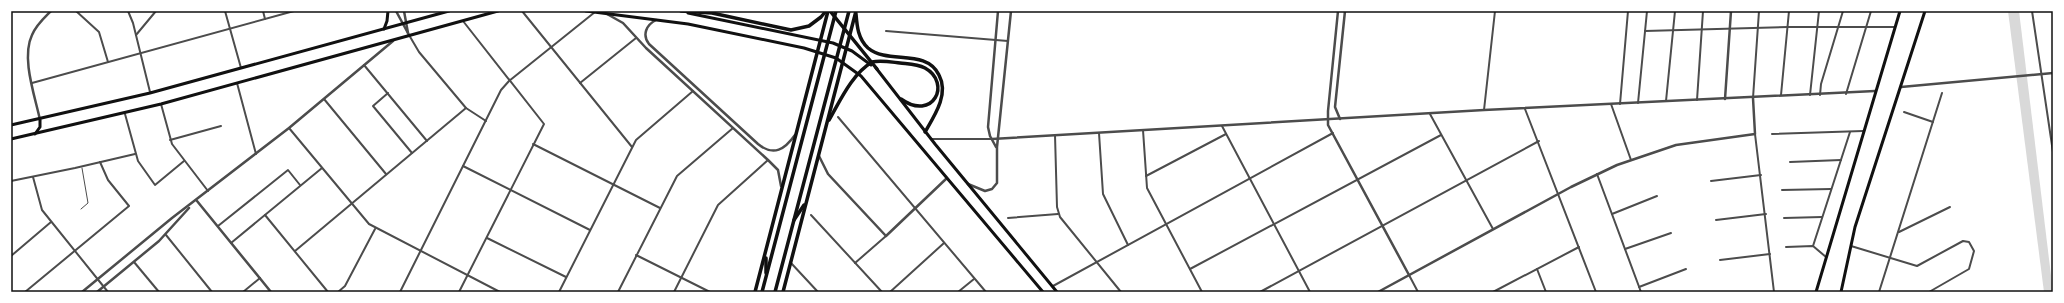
<svg xmlns="http://www.w3.org/2000/svg" width="2064" height="303" viewBox="0 0 2064 303" font-family="Helvetica,sans-serif">
<style>
.water{fill:#d9d9d9}
.lines{fill:none;stroke-linecap:round;stroke-linejoin:round}
.service{stroke:#4c4c4c;stroke-width:1}
.minor{stroke:#4c4c4c;stroke-width:2}
.tertiary{stroke:#4c4c4c;stroke-width:2.5}
.primary{stroke:#111;stroke-width:3}
.trunk{stroke:#111;stroke-width:3.5}
.neatline{fill:none;stroke:#111;stroke-width:1.5}
</style>
<rect width="100%" height="100%" fill="#fff"/>
<path class="water" d="M2008 11H2019L2053 292H2044Z"/>
<g class="lines">
<path class="service" d="M81 209 88 203 82 168"/>
<g class="minor">
<path d="M76 11 99 32 108 62"/>
<path d="M128 11 133 23 150 92"/>
<path d="M225 11 241 68"/>
<path d="M263 11 265 19"/>
<path d="M522 11 632 147"/>
<path d="M2032 11 2053 152"/>
<path d="M886 31 1008 41"/>
<path d="M1645 31 1788 27H1895"/>
<path d="M136 35 156 11"/>
<path d="M409 35 419 52 466 108 486 121"/>
<path d="M364 65 427 141"/>
<path d="M32 83 294 11"/>
<path d="M237 83 256 154"/>
<path d="M580 83 636 38"/>
<path d="M388 93 373 106 412 153"/>
<path d="M1846 94 1871 11"/>
<path d="M1781 95 1789 11"/>
<path d="M1810 95 1819 11"/>
<path d="M1820 95 1821 84 1843 11"/>
<path d="M1753 98 1759 11"/>
<path d="M324 99 386 174"/>
<path d="M1697 100 1703 11"/>
<path d="M1666 101 1675 11"/>
<path d="M1638 103 1647 11"/>
<path d="M161 104 172 144 208 191"/>
<path d="M1611 104 1631 160"/>
<path d="M1620 104 1628 11"/>
<path d="M1525 109 1596 292"/>
<path d="M1484 110 1495 11"/>
<path d="M1904 112 1933 122"/>
<path d="M125 114 138 161 155 185 184 161"/>
<path d="M1430 114 1493 229"/>
<path d="M838 117 986 292"/>
<path d="M1222 126 1310 292"/>
<path d="M289 128 369 224 500 292"/>
<path d="M1143 130 1147 188 1202 292"/>
<path d="M1099 133 1103 194 1128 245"/>
<path d="M1755 134 1774 292"/>
<path d="M1772 134 1863 131"/>
<path d="M1055 135 1057 207 1060 217 1121 292"/>
<path d="M931 139H992"/>
<path d="M170 140 221 126"/>
<path d="M533 144 660 208"/>
<path d="M1790 162 1841 160"/>
<path d="M463 166 590 230"/>
<path d="M1597 174 1641 292"/>
<path d="M1146 176 1226 134"/>
<path d="M33 177 42 210 108 292"/>
<path d="M11 181 75 168 135 154"/>
<path d="M1711 181 1761 175"/>
<path d="M1782 190 1831 189"/>
<path d="M1612 214 1657 196"/>
<path d="M265 215 328 292"/>
<path d="M811 215 882 292"/>
<path d="M1008 218 1058 214"/>
<path d="M1784 218 1822 217"/>
<path d="M1716 220 1766 214"/>
<path d="M218 226 288 170 300 185"/>
<path d="M1899 232 1950 207"/>
<path d="M166 235 212 292"/>
<path d="M487 238 566 277"/>
<path d="M231 243 322 168"/>
<path d="M1813 246 1850 132"/>
<path d="M1851 246 1917 266 1963 241 1969 242 1974 251 1969 269 1929 292"/>
<path d="M1786 247 1813 246 1826 257"/>
<path d="M1625 249 1671 233"/>
<path d="M295 251 466 108"/>
<path d="M636 255 710 292"/>
<path d="M11 256 51 222"/>
<path d="M1720 260 1770 254"/>
<path d="M134 262 159 292"/>
<path d="M791 263 818 292"/>
<path d="M855 263 886 236"/>
<path d="M1190 269 1441 135"/>
<path d="M1537 269 1546 292"/>
<path d="M1409 275 1418 292"/>
<path d="M1053 286 1333 133"/>
<path d="M1639 287 1686 269"/>
<path d="M25 292 129 206 108 180 100 162"/>
<path d="M243 292 260 278"/>
<path d="M338 292 345 286 375 229"/>
<path d="M400 292 501 90 509 81 595 12"/>
<path d="M459 292 544 124 463 21"/>
<path d="M559 292 636 140 693 91"/>
<path d="M618 292 677 176 733 128"/>
<path d="M674 292 718 205 768 160"/>
<path d="M890 292 944 243"/>
<path d="M958 292 974 279"/>
<path d="M1260 292 1539 141"/>
<path d="M1493 292 1579 247"/>
<path d="M1783 292H1810"/>
<path d="M1879 292 1942 93"/>
</g>
<g class="tertiary">
<path d="M396 11 409 35"/>
<path d="M404 11 408 33"/>
<path d="M1338 11 1328 111V125L1409 275"/>
<path d="M607 14 623 23 646 48 768 160 778 170 781 186"/>
<path d="M656 20C646 25 642 35 649 44L758 144C774 157 785 149 795 135"/>
<path d="M1901 87 2053 73"/>
<path d="M1725 99 1731 11"/>
<path d="M1340 119 1335 107 1345 11"/>
<path d="M40 120C35 96 21 58 32 35 36 25 44 18 51 11"/>
<path d="M992 139 1484 110 1875 91"/>
<path d="M996 147 990 136 988 127 998 11"/>
<path d="M819 156 828 174 886 236 947 178"/>
<path d="M968 184 985 191 992 189 997 183V147L1011 11"/>
<path d="M197 201 271 292"/>
<path d="M82 292 172 218 289 128 393 41"/>
<path d="M97 292 159 241 189 208"/>
<path d="M1378 292 1571 187 1617 165 1676 145 1755 134 1753 98"/>
</g>
<g class="primary">
<path d="M586 11 688 24 804 48 836 58 861 76 1043 292"/>
<path d="M688 13 833 43 852 51 871 65"/>
<path d="M384 29 387 21 388 11"/>
<path d="M876 68 935 144 1057 292"/>
<path d="M11 125 150 93 449 11"/>
<path d="M35 134 40 127V120"/>
<path d="M11 139 161 104 498 11"/>
<path d="M1816 292 1900 11"/>
<path d="M1841 292 1855 227 1925 11"/>
</g>
<g class="trunk">
<path d="M681 11 712 13 791 30 809 26 821 17 826 11"/>
<path d="M830 11 877 69"/>
<path d="M856 14C857 26 858 39 868 48 888 65 926 48 939 75 949 94 935 115 925 132"/>
<path d="M829 120C840 101 852 74 872 62 881 60 891 62 900 63 908 64 917 64 925 68 952 83 933 122 901 99"/>
<path d="M794 220 804 205"/>
<path d="M766 273V258"/>
<path d="M755 292 828 11"/>
<path d="M762 292 836 11"/>
<path d="M775 292 849 11"/>
<path d="M783 292 856 11"/>
</g>
</g>
<rect width="2064" height="303" fill="none" stroke="#ffffff" stroke-width="24"/>
<rect x="12" y="12" width="2040" height="279" class="neatline"/>
</svg>
